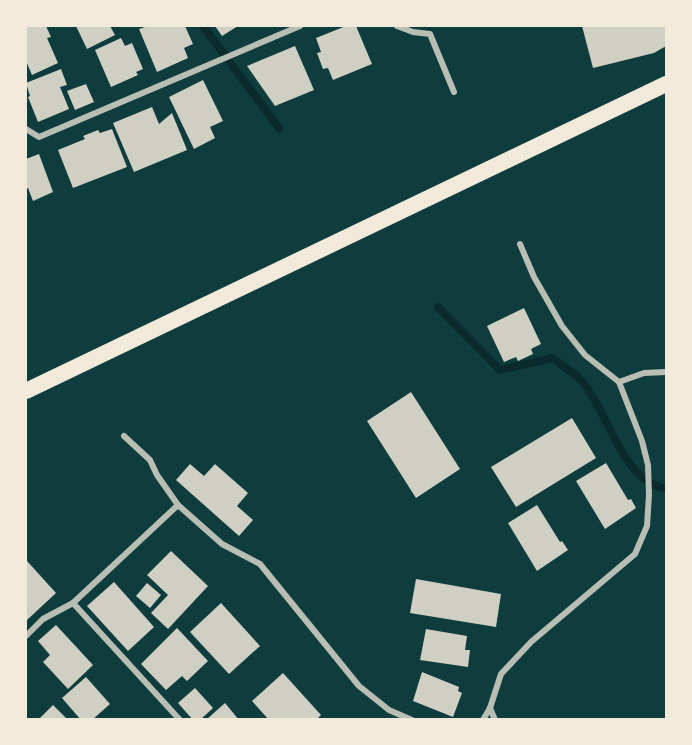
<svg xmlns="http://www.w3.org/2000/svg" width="692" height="745" viewBox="0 0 692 745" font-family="Cabin,sans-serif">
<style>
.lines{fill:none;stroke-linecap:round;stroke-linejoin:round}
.stream{stroke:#0a2a2b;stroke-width:8}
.building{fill:#cfcfc3}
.minor{stroke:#b8beb3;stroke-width:6}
.trunk{stroke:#f1e9da;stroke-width:16}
</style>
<rect width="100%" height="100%" fill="#0f3d3e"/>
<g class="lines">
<g class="stream">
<path d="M203 26 279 128"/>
<path d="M438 307 500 370 553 358C561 365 571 371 579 378 610 411 618 478 666 489"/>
</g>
</g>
<g class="building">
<path d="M28 26H46L51 37 47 38 58 63 32 75 26 61V27Z"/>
<path d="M76 26H110L115 35 87 49Z"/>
<path d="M148 26H185L193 44 184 48 188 58 157 72 139 29Z"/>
<path d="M215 26H238L222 36Z"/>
<path d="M346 26H356L372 64 333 80 328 68 323 69 317 53 321 52 316 38Z"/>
<path d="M582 26H666V46L654 53 593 68Z"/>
<path d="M121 38 125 46 132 43 143 69 136 72 138 75 111 87 95 50Z"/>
<path d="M295 46 314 90 275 106 247 66Z"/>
<path d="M61 69 67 85 60 87 69 109 38 122 28 97 30 96 26 83Z"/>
<path d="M203 80 223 121 210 127 215 138 194 149 169 97Z"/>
<path d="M86 84 94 102 75 110 67 91Z"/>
<path d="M152 107 159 124 172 113 187 150 134 172 113 123Z"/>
<path d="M112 129 127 167 73 188 58 150 85 139 83 136 98 130 100 133Z"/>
<path d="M39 154 53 192 33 201 28 188 26 189V159Z"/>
<path d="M524 308 541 344 531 349 533 354 518 361 516 357 504 362 487 326Z"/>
<path d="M411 392 460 469 416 498 367 421Z"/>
<path d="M572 418 596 458 516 507 491 467Z"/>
<path d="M606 463 628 500 631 499 636 508 605 529 576 481Z"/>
<path d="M190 464 204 476 215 464 248 493 237 506 253 520 239 536 176 480Z"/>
<path d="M537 505 560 542 562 541 568 550 537 571 508 523Z"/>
<path d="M171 551 208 586 168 629 151 613 168 595 147 575Z"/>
<path d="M27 561 56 593 26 621V563Z"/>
<path d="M416 579 501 594 496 627 410 613Z"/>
<path d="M114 582 154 627 128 651 87 606Z"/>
<path d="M147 583 161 595 150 608 136 596Z"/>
<path d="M221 603 260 646 229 674 190 632Z"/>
<path d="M56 625 93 665 68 689 43 662 50 655 38 641Z"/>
<path d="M177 628 208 661 187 681 182 676 166 690 141 664Z"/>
<path d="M426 629 467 636 465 650H470L468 667 420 660Z"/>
<path d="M422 672 459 687 458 691 462 693 453 717 413 701Z"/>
<path d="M283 673 321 715 316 720H269L252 701Z"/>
<path d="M86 677 110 704 92 720H81L62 698Z"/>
<path d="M195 688 213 708 200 720H193L178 703Z"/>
<path d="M225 703 239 720H206Z"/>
<path d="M53 705 68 720H38Z"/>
</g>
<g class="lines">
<g class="minor">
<path d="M397 26 413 32 430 34 454 92"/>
<path d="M26 129 39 137 300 26"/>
<path d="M619 382 644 373 666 372"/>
<path d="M124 436 150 460 157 475 178 505 222 544 260 564 359 686 389 710 412 720"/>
<path d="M73 603 180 720"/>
<path d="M26 636 43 619 73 603 178 505"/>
<path d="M490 708 495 720"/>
<path d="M483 720 490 708 501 674 531 642 635 554 647 526 649 495 648 465 642 441 619 382 585 355 562 326 534 277 520 244"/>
</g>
<path class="trunk" d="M26 391 666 84"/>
</g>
<rect width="692" height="745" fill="none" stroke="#f1e9da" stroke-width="54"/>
</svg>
